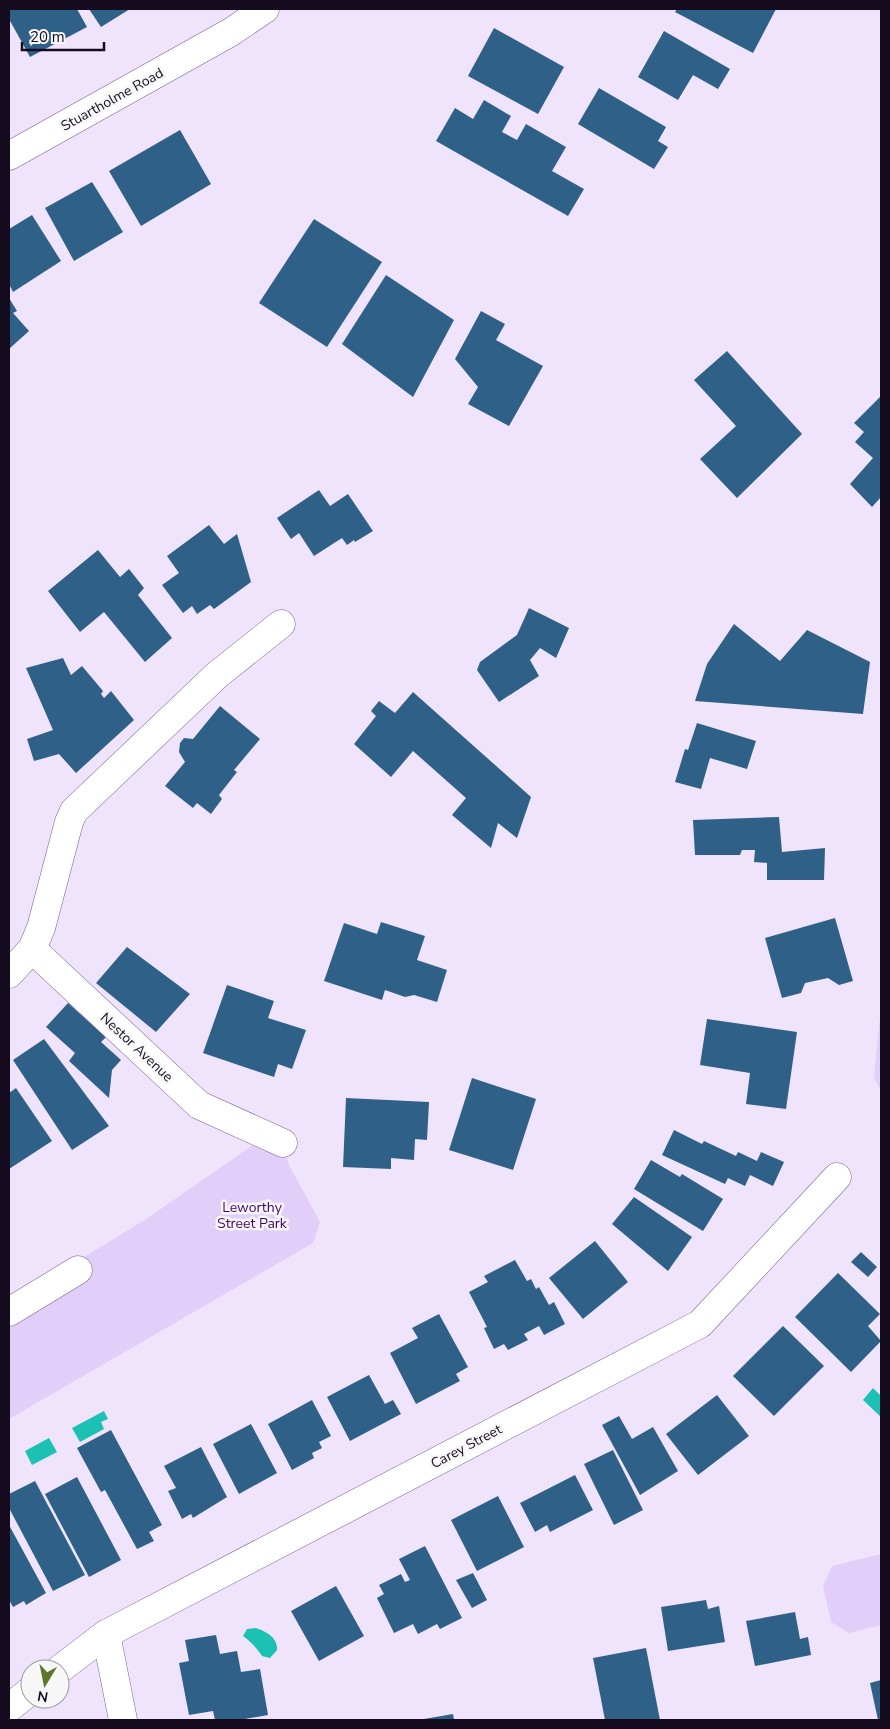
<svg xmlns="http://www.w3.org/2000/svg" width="890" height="1729" viewBox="0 0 890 1729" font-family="'Nunito Sans',sans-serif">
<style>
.green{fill:#e2cff9}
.water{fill:#1bc2b4}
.building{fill:#2f6088}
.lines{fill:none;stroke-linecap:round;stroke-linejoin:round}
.minor-casing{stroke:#785f93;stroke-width:29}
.major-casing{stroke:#785f93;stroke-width:29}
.minor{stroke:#fff;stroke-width:28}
.major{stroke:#fff;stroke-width:28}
.labels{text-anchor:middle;stroke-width:5;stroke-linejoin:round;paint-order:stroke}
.street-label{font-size:14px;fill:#150b1f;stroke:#f7f7f7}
.park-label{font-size:14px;fill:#410668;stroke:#f7f7f7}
</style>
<rect width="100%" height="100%" fill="#efe4fc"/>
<g class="green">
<path d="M881 1006V1091L874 1078Z"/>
<path d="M266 1136 283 1143 289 1165 320 1222 313 1243 9 1419V1303L146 1219Z"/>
<path d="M881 1554V1625L849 1633 831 1622 823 1586 832 1566Z"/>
</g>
<g class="water">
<path d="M873 1388 881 1396V1417L863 1400Z"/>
<path d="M104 1411 108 1419 101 1422 104 1429 80 1442 72 1428Z"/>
<path d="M49 1438 57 1452 32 1465 25 1451Z"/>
<path d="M256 1628C267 1632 278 1638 277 1650L270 1658 262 1656C257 1648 250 1641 243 1636L247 1629Z"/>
</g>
<g class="building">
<path d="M9 9H77L87 27 30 57 9 19Z"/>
<path d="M89 9H130L101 27Z"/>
<path d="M677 9H776L753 53 675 12Z"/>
<path d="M494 28 564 67 538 114 468 76Z"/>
<path d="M664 31 730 69 718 89 693 75 678 100 638 77Z"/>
<path d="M599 88 666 127 658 141 668 147 654 169 578 124Z"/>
<path d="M484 100 511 116 502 132 517 140 526 124 566 147 552 171 584 189 568 216 436 141 455 108 473 119Z"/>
<path d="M180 130 211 184 141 226 109 171Z"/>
<path d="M92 182 123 232 74 261 45 208Z"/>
<path d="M32 215 61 261 13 292 9 284V229Z"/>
<path d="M314 219 382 262 327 347 259 303Z"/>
<path d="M386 275 454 320 413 397 342 344Z"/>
<path d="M9 298 17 311 13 313 29 331 9 349Z"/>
<path d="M481 311 505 324 496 340 543 366 509 426 468 404 478 387 455 359Z"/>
<path d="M727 351 802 434 737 498 700 459 736 426 694 380Z"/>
<path d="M881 396V497L872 507 850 484 873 458 855 442 864 432 854 423Z"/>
<path d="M319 490 330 506 348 494 373 531 355 542 354 540 347 545 342 538 314 556 299 533 291 539 277 518Z"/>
<path d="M209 525 224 544 237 534 251 582 214 609 210 605 197 614 192 606 183 613 162 585 179 573 167 556Z"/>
<path d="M98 550 120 577 129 569 144 588 138 595 172 638 145 662 104 612 80 632 48 591Z"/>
<path d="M529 608 569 628 556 658 540 648 530 660 539 676 499 702 477 670 480 662 517 635Z"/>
<path d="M734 624 780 661 807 630 870 662 863 714 695 701 707 664Z"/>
<path d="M63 658 71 675 82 666 103 691 101 694 104 698 111 691 134 720 76 773 59 754 34 761 27 739 53 730 26 668Z"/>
<path d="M413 692 531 797 517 838 498 823 491 848 452 815 466 798 413 751 391 777 354 744 376 716 371 711 379 701 395 713Z"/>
<path d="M220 706 260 739 234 770 237 772 219 795 222 799 211 814 197 803 193 808 165 786 185 762 179 752 180 743 184 738 193 739Z"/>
<path d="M697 723 756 741 747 769 710 758 701 789 675 782 685 749 688 750Z"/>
<path d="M779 817 782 852 825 848 824 880H767V863L754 862 755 850H742L740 855H695L693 820Z"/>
<path d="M835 918 853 981 839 985 828 978 805 983 801 993 782 998 765 938Z"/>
<path d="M381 922 425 936 417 960 447 970 437 1002 414 995 405 997 385 990 382 1000 324 981 344 923 377 934Z"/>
<path d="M127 947 190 994 156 1032 96 983Z"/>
<path d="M227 985 274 1001 268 1018 306 1030 292 1069 278 1064 274 1077 203 1053Z"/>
<path d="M68 1003 106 1037 101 1042 121 1060 112 1070 109 1098 69 1061 75 1053 46 1027Z"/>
<path d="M707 1019 797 1032 786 1109 746 1104 750 1073 700 1065Z"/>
<path d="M44 1039 109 1126 72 1150 13 1060Z"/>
<path d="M472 1078 536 1099 513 1170 449 1150Z"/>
<path d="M16 1088 52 1141 9 1169V1093Z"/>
<path d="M346 1098 429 1102 427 1140 415 1139 414 1160 391 1158V1169L343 1167Z"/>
<path d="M674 1130 702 1144 704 1141 736 1156 738 1152 757 1161 761 1152 784 1162 773 1186 750 1175 745 1186 728 1178 725 1184 662 1155Z"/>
<path d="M651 1160 680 1177 682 1174 723 1199 703 1231 634 1189Z"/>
<path d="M634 1197 692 1237 668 1271 612 1224Z"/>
<path d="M595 1241 628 1282 583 1319 549 1278Z"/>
<path d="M861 1252 877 1267 868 1277 851 1262Z"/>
<path d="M515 1260 527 1281 531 1279 536 1289 539 1287 549 1305 554 1302 565 1324 544 1335 539 1326 524 1334 528 1340 508 1350 504 1344 494 1349 484 1328 487 1327 469 1292 488 1282 484 1276Z"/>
<path d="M838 1273 880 1314 868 1326 881 1341 851 1372 795 1317Z"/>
<path d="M439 1314 468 1367 456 1374 460 1381 416 1404 390 1353 418 1338 412 1328Z"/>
<path d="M783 1326 824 1366 774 1416 733 1376Z"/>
<path d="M369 1375 385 1404 393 1400 401 1414 350 1441 327 1397Z"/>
<path d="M717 1395 749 1436 698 1475 666 1434Z"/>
<path d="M312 1400 331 1436 319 1442 322 1448 312 1453 314 1458 292 1470 268 1424Z"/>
<path d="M619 1416 632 1439 653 1427 678 1471 640 1495 602 1425Z"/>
<path d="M251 1424 277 1473 239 1494 213 1444Z"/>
<path d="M111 1430 162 1525 149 1532 154 1541 137 1549 105 1490 101 1492 77 1448Z"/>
<path d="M201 1447 227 1497 193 1518 191 1514 182 1519 168 1491 176 1488 164 1466Z"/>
<path d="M613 1450 643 1510 614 1525 584 1464Z"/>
<path d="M575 1475 593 1510 550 1532 547 1525 535 1532 520 1503Z"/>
<path d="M77 1477 121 1560 89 1577 45 1494Z"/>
<path d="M35 1481 85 1575 53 1591 9 1508V1494Z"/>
<path d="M498 1496 524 1547 477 1571 451 1520Z"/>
<path d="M9 1525 46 1593 26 1605 24 1601 13 1607 9 1600Z"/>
<path d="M425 1546 462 1618 440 1629 437 1624 418 1634 413 1624 394 1633 377 1598 384 1594 379 1585 401 1574 405 1582 410 1580 399 1559Z"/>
<path d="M473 1573 487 1600 472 1608 456 1580Z"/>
<path d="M336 1586 364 1636 319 1661 291 1611Z"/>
<path d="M706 1600 708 1609 719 1606 725 1642 668 1651 661 1607Z"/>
<path d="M795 1612 800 1639 808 1637 811 1655 755 1666 746 1621Z"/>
<path d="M216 1635 220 1654 237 1651 241 1672 260 1669 268 1715 239 1720H215L213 1711 189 1715 179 1663 189 1661 185 1640Z"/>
<path d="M646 1648 660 1720H605L593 1658Z"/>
<path d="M881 1680V1720H878L870 1683Z"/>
<path d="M453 1714 454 1720H424V1719Z"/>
</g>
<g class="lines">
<g class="minor-casing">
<g id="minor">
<path d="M32 949 199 1105 283 1143"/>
<path d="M9 974 32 949 41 928 69 822 74 811 217 675 281 624"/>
<path d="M9 1312 78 1270"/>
<path d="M106 1634 123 1720"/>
<path d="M60 1669 106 1634 700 1324 837 1177"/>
<path d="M9 1708 30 1691"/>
</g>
</g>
<g class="major-casing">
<path id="major" d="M9 156 231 32 265 9"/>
</g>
<use href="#minor" class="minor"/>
<use href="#major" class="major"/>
</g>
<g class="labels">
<g class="street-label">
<text transform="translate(112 99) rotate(-29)" y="5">Stuartholme Road</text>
<text transform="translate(137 1047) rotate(43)" y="5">Nestor Avenue</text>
<text transform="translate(466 1446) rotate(-28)" y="5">Carey Street</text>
</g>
<g class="park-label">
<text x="252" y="1212">Leworthy<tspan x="252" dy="16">Street Park</tspan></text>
</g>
</g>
<rect width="890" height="1729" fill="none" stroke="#150b1f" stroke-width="20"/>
<g transform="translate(45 1684) rotate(190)"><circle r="24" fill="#f7f7f7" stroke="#9d99a1"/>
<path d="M0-4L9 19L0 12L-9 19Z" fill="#5d772a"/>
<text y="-8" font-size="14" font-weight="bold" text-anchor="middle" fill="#150b1f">N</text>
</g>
<path d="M22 42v8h82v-8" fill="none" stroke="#150b1f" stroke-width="2.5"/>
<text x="30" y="42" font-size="15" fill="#150b1f" stroke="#f7f7f7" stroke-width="4" paint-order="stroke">20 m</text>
</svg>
